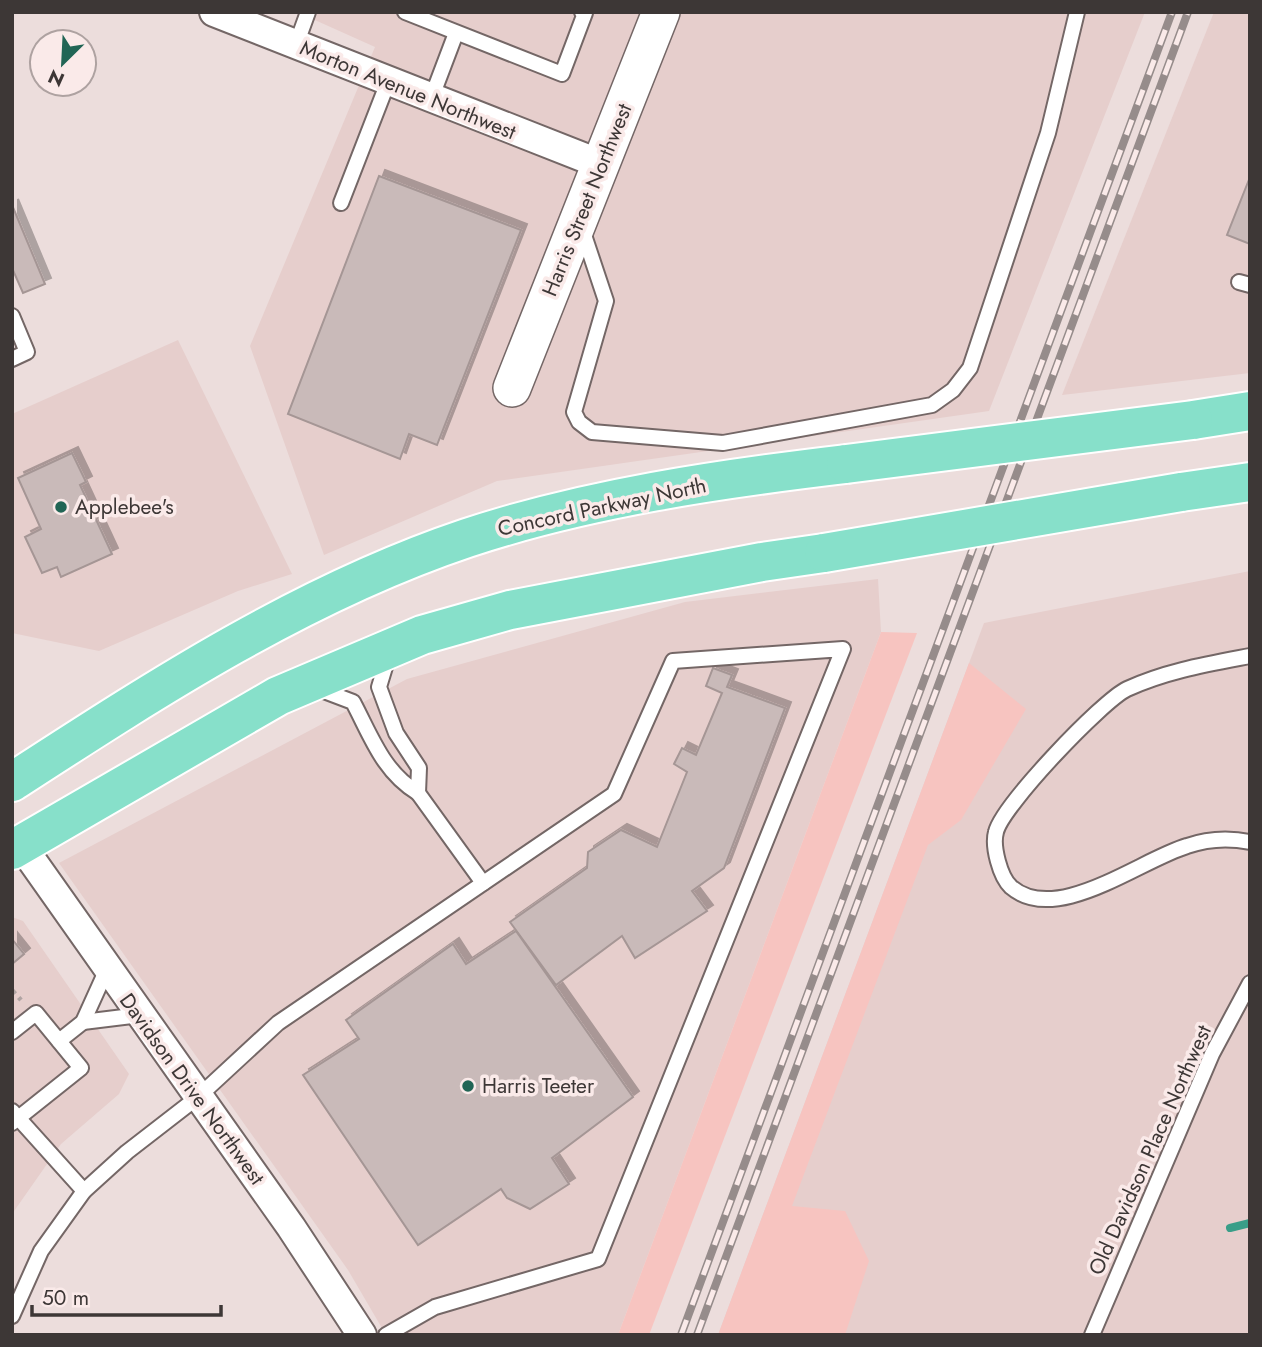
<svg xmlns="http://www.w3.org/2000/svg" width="1262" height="1347" viewBox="0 0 1262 1347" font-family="Jost,sans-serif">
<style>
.built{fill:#e6cecc}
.green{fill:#f7c4c0}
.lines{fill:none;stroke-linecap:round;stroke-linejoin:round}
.stream{stroke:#399e88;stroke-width:8}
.building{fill:#c9bab9;stroke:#a59695;stroke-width:2;filter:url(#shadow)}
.service-casing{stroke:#746766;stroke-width:18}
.minor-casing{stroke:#746766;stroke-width:32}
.tertiary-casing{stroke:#746766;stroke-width:40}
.trunk-casing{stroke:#fff;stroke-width:42}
.path{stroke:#b0a4a3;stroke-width:4.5;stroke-dasharray:5 5;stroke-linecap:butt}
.service{stroke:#fff;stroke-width:14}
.minor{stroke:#fff;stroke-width:28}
.tertiary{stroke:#fff;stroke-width:37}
.trunk{stroke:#87e0ca;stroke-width:38}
.rail-casing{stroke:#968c8b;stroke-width:8}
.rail{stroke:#faeae9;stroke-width:5;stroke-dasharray:16;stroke-linecap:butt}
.trunk-bridge-casing{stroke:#fff;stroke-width:42;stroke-linecap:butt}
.trunk-bridge{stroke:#87e0ca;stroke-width:38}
.poi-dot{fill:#216555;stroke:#faeae9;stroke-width:2.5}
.labels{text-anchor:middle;stroke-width:7;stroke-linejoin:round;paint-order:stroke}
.street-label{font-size:21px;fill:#3d3736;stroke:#faeae9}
.poi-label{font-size:21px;fill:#3d3736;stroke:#faeae9;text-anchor:start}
</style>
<defs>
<filter id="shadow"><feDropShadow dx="6" dy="-6" stdDeviation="0" flood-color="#0004"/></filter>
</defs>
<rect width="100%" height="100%" fill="#ecdddc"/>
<g class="built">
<path d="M297 12H1145L989 411 497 481 324 555 250 346 375 47Z"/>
<path d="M1214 12H1250V373L1062 395Z"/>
<path d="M178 340 292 574 238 591 99 651 12 633V414Z"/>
<path d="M1250 571V1335H718L984 623Z"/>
<path d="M878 579 881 632 618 1335H386L348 1270 59 863 407 679 685 602Z"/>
<path d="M12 917 23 921 129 1074 119 1094 61 1144 12 1214Z"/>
</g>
<g class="green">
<path d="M881 632 917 633 649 1335H618Z"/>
<path d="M969 663 1026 709 961 820 928 845 792 1206 845 1211 869 1261 845 1335H718Z"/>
</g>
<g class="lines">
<path class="stream" d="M1230 1228 1250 1223"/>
</g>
<g class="building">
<path d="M379 176 521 230 437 445 409 434 400 459 288 414Z"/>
<path d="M1250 177V244L1227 235Z"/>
<path d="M12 205 45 284 23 293 12 268Z"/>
<path d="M72 453 86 482 80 485 112 554 61 577 57 567 42 573 25 537 41 529 18 478Z"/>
<path d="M713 668 732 675 727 687 785 708 724 868 692 891 707 911 635 958 622 936 556 985 510 922 587 868 588 852 621 830 657 847 687 772 674 764 682 748 696 755 722 693 706 686Z"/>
<path d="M516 931 633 1097 552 1158 569 1184 530 1209 507 1198 501 1189 418 1245 303 1075 359 1039 346 1020 453 944 466 964Z"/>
<path d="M12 939 24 954 12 964Z"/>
</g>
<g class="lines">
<g class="service-casing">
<g id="service">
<path d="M405 12 562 74 585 13 582 12"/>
<path d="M296 45 308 12"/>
<path d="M431 99 456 33"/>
<path d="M341 203 388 82"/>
<path d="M582 229 606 301 574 412 579 422 592 432 723 443 932 405 953 390 970 368 1048 133 1077 12"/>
<path d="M1239 282 1250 285"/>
<path d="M12 316 27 352 12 359"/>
<path d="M1250 656C1208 664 1166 671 1127 689 1102 701 1002 806 996 832 992 846 1000 877 1011 887 1056 926 1140 860 1187 846 1207 839 1230 838 1250 842"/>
<path d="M316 688 353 702C371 736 383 772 418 793L419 768 396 733 379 687 389 654"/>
<path d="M418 793 483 883"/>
<path d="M83 1022 140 1015"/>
<path d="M12 1032 36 1013 81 1068 12 1123"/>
<path d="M59 1041 83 1022 107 969"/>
<path d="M12 1111 84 1191"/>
<path d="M12 1316 41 1251 84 1191 127 1152 198 1097 278 1023 614 794 673 661 843 649 598 1259 435 1307 386 1335"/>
<path d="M1092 1335 1212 1054 1250 983"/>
</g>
</g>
<g class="minor-casing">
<g id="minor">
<path d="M214 12 603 165"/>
<path d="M21 845 291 1227 362 1335"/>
</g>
</g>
<g class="tertiary-casing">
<path id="tertiary" d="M512 388 661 12"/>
</g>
<g class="trunk-casing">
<g id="trunk">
<path d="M1193 420 1250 411"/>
<path d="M1181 492 1250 482"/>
<path d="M12 782C157 688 303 593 467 538 588 498 719 479 846 464"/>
<path d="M12 850 278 696 422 635 510 610 762 562 824 553"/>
</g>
</g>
<path class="path" d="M12 990 21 1000"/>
<use href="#service" class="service"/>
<use href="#minor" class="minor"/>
<use href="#tertiary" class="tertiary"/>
<use href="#trunk" class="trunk"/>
<g class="rail-casing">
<g id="rail">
<path d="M681 1335 1172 12"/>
<path d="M697 1335 1188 12"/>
</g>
</g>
<use href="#rail" class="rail"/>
<g class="trunk-bridge-casing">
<g id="trunk-bridge">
<path d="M846 464 1193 420"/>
<path d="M824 553 1181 492"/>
</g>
</g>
<use href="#trunk-bridge" class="trunk-bridge"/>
</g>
<g class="poi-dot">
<circle cx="61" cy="507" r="7"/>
<circle cx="468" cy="1086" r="7"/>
</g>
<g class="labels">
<g class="street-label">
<text transform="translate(408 90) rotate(22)" y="7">Morton Avenue Northwest</text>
<text transform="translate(587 200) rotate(-68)" y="7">Harris Street Northwest</text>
<text transform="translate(602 507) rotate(-12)" y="7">Concord Parkway North</text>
<text transform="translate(192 1089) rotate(54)" y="7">Davidson Drive Northwest</text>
<text transform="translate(1150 1150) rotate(-66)" y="7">Old Davidson Place Northwest</text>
</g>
<g class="poi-label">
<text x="75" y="514">Applebee's</text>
<text x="482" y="1093">Harris Teeter</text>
</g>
</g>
<rect width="1262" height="1347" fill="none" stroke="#3d3736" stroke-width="28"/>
<g transform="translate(63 63) rotate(204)"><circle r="33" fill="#faeae9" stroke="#aea2a1" stroke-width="2"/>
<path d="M0-5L12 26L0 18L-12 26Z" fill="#216555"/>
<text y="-10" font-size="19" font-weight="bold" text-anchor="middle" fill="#3d3736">N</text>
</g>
<path d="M32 1305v10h189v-10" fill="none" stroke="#3d3736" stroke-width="3.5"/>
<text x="42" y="1305" font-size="21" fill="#3d3736" stroke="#faeae9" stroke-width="5" paint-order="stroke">50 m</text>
</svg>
